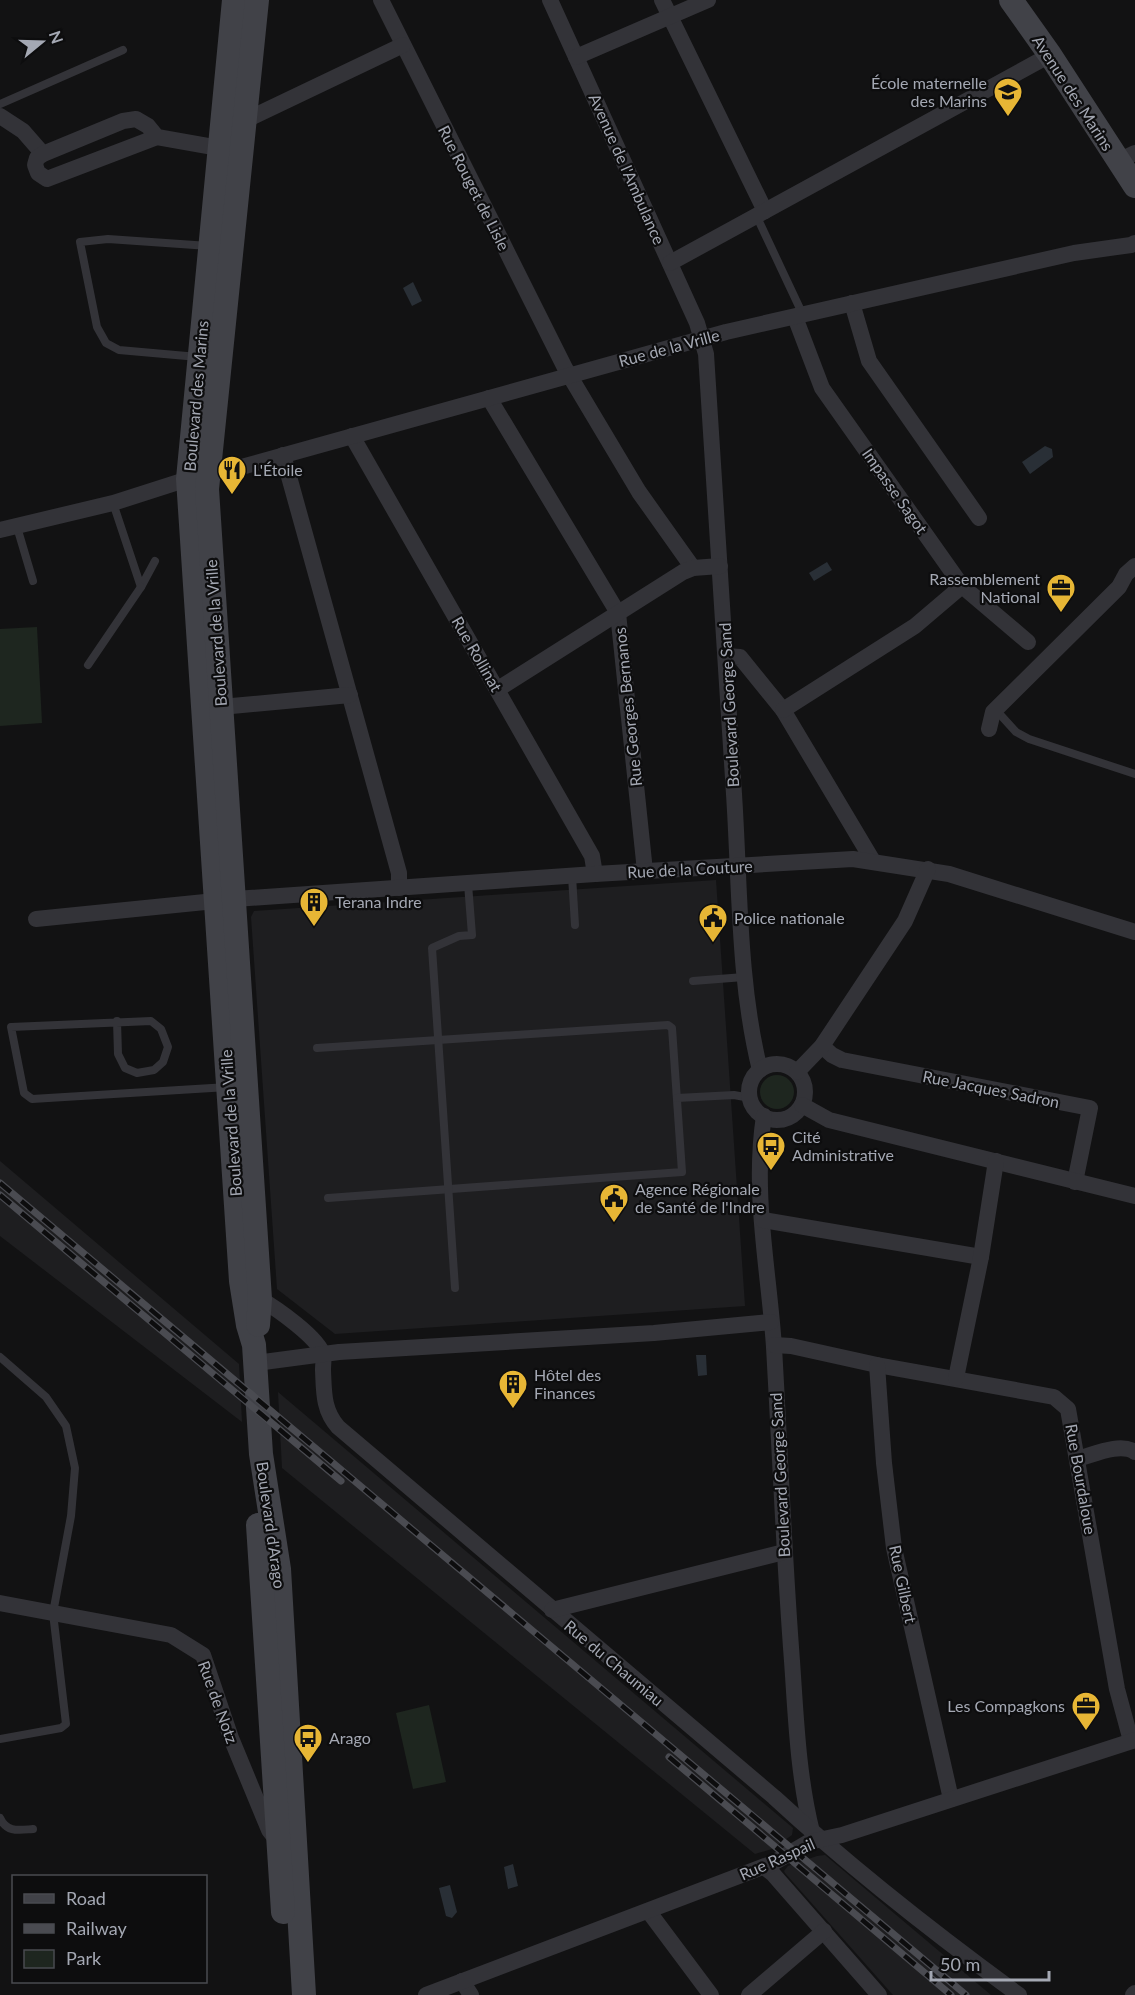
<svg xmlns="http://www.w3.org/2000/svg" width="1135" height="1995" viewBox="0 0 1135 1995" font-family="Lato,sans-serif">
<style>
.built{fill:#1e1e20}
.green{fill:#1e261f}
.water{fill:#292f36}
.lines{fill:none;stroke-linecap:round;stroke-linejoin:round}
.lane{stroke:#333338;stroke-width:8}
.street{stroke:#333338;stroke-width:16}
.secondary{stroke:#414248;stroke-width:24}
.rail-casing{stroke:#4a4b51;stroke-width:7}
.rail{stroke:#0d0d0e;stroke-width:4.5;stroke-dasharray:14;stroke-linecap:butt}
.labels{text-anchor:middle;stroke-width:4.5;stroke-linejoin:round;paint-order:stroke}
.poi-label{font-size:16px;fill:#a4a8b3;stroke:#0d0d0e;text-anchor:start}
.street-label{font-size:16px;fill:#a4a8b3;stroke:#0d0d0e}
</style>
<rect width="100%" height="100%" fill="#121213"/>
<g class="built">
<path d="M716 880 745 1306 335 1334 277 1289 251 917 254 911Z"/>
<path d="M0 1161 239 1364 242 1422 0 1236Z"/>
<path d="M278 1392 793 1828 792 1835 772 1849 755 1854 282 1468Z"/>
<path d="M825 1855 991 1995H893L785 1873 784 1871 788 1866 817 1856Z"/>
</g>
<g class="green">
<path d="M37 627 42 723 0 726V629Z"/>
<circle cx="777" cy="1092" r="17"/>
<path d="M429 1705 446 1782 413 1789 396 1713Z"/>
</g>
<g class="water">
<path d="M413 282 422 301 412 306 403 288Z"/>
<path d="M1045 446 1052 449 1053 457 1030 474 1022 462Z"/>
<path d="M827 562 832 570 814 581 809 573Z"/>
<path d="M696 1355H706L707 1375 698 1376Z"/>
<path d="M513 1864 518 1886 508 1889 504 1867Z"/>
<path d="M450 1885 457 1912 452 1918 446 1916 439 1888Z"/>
</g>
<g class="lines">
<g class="lane">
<path d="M0 104 123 50"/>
<path d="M756 215 803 315"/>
<path d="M198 357 119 350 106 343 97 327 80 242 108 239 209 246"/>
<path d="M113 503 141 587 155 561"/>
<path d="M17 527 33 581"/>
<path d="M88 665 141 587"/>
<path d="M996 710 1016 732 1029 739 1135 774"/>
<path d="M572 876 575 925"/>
<path d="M693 981 744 977"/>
<path d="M117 1021 118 1054 125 1068 137 1073 154 1070 163 1062 168 1047 161 1029 151 1021 11 1027 24 1093 32 1099 228 1087"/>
<path d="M317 1048 668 1025 672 1028 682 1172 328 1198"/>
<path d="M677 1098 734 1095 750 1098"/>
<path d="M455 1288 432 948 459 936 472 935 468 884"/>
<path d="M0 1357 46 1397 66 1426 75 1468 71 1516 53 1613 66 1724 61 1728 0 1739"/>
<path d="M0 1818C7 1833 19 1830 33 1829"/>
</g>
<g class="street">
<path d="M381 0 565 368 639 492 693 568"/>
<path d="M550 0 697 323 706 354C716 501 726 648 734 794 740 885 738 982 760 1070"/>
<path d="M662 0 765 211"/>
<path d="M576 57 708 0"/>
<path d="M0 116 23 131 43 154"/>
<path d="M244 121 403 45"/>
<path d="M157 137 148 126 136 119 123 121 43 154 37 158 35 165 38 173 47 179 157 137 219 148"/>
<path d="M1118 161 1135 153"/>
<path d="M670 263 1050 55"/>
<path d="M852 303 869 361 979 518"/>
<path d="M795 317 822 388 962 586 1028 642"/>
<path d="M489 398 618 613 645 871"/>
<path d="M352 436 592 856 595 874"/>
<path d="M283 455 399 873V888"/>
<path d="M207 474 238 468 726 332 1074 253 1131 245 1135 243"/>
<path d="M0 530 113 503 188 479"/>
<path d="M726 656 740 657 783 710 873 861"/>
<path d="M498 689 683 572 693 568 720 566"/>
<path d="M221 707 350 695"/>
<path d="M783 710 915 626 962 586"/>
<path d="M989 729 993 712 1119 587 1126 574 1135 566"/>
<path d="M235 899 595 874 853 859 949 874 1135 932"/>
<path d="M36 919 215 901"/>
<path d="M822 1046 832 1055 842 1060 1090 1108 1075 1182"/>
<circle cx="777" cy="1092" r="28"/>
<path d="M797 1072 822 1046 905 921 928 869"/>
<path d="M802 1105 829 1120 1135 1196"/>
<path d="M764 1116C752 1193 769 1271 774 1347 780 1452 784 1556 792 1661 796 1718 798 1776 812 1832"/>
<path d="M763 1220 981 1257"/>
<path d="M260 1299C276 1308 319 1338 323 1355 324 1359 323 1365 323 1370 324 1392 323 1410 338 1427L774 1797C851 1868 934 1933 1019 1995"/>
<path d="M774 1345 791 1346 877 1365 1054 1397 1068 1409 1117 1689 1131 1741"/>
<path d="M256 1363 339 1352 654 1333 771 1322"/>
<path d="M877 1365 884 1463 894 1548 951 1799"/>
<path d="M956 1378 981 1257 996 1161"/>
<path d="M1077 1459C1093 1455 1120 1442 1135 1452"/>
<path d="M0 1603 171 1635 203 1655 231 1738 269 1830 276 1839"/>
<path d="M552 1610 784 1552"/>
<path d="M764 1867 773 1874 879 1995"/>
<path d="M649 1912 711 1995"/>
<path d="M462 1981 471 1995"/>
<path d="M426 1995 773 1863 809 1842 842 1835 1135 1740"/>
<path d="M749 1995 824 1931"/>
<path d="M1133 1995 1135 1993"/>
</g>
<g class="secondary">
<path d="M234 0 188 479 241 1281 248 1325 254 1345 261 1454 279 1569 304 1995"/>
<path d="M257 0 207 489 260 1299 258 1325"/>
<path d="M1011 0 1050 55 1135 186"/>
<path d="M258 1525 283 1912"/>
</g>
<g class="rail-casing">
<g id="rail">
<path d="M0 1183 966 1995"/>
<path d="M0 1195 341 1481"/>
<path d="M669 1757 951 1995"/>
</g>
</g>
<use href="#rail" class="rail"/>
</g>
<defs>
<g id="school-pin" transform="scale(1.5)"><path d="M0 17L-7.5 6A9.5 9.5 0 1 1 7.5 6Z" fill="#e7b635" stroke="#0d0d0e"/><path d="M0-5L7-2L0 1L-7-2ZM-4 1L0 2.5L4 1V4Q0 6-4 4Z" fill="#111"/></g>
<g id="restaurant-pin" transform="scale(1.5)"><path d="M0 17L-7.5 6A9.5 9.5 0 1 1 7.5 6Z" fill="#e7b635" stroke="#0d0d0e"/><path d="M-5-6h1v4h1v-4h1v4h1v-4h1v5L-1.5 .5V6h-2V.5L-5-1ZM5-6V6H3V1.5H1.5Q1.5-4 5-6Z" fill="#111"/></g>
<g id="office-pin" transform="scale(1.5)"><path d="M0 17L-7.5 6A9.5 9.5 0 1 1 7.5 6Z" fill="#e7b635" stroke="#0d0d0e"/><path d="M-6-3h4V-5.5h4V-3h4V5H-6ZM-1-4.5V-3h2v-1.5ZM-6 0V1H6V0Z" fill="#111"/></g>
<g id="building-pin" transform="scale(1.5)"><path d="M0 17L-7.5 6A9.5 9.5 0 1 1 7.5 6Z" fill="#e7b635" stroke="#0d0d0e"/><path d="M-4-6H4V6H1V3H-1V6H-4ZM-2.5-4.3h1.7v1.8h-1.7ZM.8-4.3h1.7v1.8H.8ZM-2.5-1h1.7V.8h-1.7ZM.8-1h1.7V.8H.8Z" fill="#111"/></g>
<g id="civic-pin" transform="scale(1.5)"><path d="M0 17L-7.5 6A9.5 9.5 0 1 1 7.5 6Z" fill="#e7b635" stroke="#0d0d0e"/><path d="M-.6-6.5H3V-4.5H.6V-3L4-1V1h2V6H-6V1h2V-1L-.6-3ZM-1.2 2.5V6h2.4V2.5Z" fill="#111"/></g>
<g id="bus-pin" transform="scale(1.5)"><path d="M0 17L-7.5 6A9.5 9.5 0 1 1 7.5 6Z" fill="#e7b635" stroke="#0d0d0e"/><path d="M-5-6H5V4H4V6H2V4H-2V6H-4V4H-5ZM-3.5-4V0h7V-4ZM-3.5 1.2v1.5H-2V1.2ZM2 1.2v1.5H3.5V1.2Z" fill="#111"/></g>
</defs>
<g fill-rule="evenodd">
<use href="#school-pin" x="1008" y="92"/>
<use href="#restaurant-pin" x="232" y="470"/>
<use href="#office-pin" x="1061" y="588"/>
<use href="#building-pin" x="314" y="902"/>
<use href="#civic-pin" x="713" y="918"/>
<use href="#bus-pin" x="771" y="1146"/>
<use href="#civic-pin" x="614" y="1198"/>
<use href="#building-pin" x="513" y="1384"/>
<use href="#office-pin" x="1086" y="1706"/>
<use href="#bus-pin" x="308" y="1738"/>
</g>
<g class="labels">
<g class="poi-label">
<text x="987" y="89" text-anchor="end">École maternelle<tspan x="987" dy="18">des Marins</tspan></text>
<text x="253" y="476">L'Étoile</text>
<text x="1040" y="585" text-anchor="end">Rassemblement<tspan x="1040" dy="18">National</tspan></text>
<text x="335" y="908">Terana Indre</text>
<text x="734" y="924">Police nationale</text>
<text x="792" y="1143">Cité<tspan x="792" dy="18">Administrative</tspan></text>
<text x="635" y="1195">Agence Régionale<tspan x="635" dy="18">de Santé de l'Indre</tspan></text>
<text x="534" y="1381">Hôtel des<tspan x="534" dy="18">Finances</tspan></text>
<text x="1065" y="1712" text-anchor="end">Les Compagkons</text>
<text x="329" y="1744">Arago</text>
</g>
<g class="street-label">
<text transform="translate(1073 93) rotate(57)" y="6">Avenue des Marins</text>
<text transform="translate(627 169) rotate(66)" y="6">Avenue de l'Ambulance</text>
<text transform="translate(474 188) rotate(63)" y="6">Rue Rouget de Lisle</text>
<text transform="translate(669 348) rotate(-15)" y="6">Rue de la Vrille</text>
<text transform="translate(196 396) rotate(-85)" y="6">Boulevard des Marins</text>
<text transform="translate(895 491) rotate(55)" y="6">Impasse Sagot</text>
<text transform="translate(216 633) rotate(-94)" y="6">Boulevard de la Vrille</text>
<text transform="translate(477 654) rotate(60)" y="6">Rue Rollinat</text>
<text transform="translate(729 705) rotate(-93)" y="6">Boulevard George Sand</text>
<text transform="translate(628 707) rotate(-96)" y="6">Rue Georges Bernanos</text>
<text transform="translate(690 869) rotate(-3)" y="6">Rue de la Couture</text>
<text transform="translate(991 1089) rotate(11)" y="6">Rue Jacques Sadron</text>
<text transform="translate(231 1123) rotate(-94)" y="6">Boulevard de la Vrille</text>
<text transform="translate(780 1475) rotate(-93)" y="6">Boulevard George Sand</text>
<text transform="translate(1081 1479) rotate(80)" y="6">Rue Bourdaloue</text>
<text transform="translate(271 1525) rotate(82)" y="6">Boulevard d'Arago</text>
<text transform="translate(903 1584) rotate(78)" y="6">Rue Gilbert</text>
<text transform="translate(614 1663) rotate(40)" y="6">Rue du Chaumiau</text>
<text transform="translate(218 1702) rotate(70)" y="6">Rue de Notz</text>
<text transform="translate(777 1859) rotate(-24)" y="6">Rue Raspail</text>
</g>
</g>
<rect x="12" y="1875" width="195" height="108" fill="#0d0d0e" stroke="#494b50" stroke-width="1.5"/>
<rect x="24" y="1894" width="30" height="9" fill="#414248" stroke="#494b50" stroke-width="1.5"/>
<text x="66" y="1905" font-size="18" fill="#a4a8b3">Road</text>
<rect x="24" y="1924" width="30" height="9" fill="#4a4b51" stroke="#494b50" stroke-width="1.5"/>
<text x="66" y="1935" font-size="18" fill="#a4a8b3">Railway</text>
<rect x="24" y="1950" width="30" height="18" fill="#1e261f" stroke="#494b50" stroke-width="1.5"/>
<text x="66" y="1965" font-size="18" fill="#a4a8b3">Park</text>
<g transform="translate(42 42) rotate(71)" stroke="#0d0d0e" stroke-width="4.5" paint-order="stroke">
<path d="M0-4.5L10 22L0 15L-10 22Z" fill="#a4a8b3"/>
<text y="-9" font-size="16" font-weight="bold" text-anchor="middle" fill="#a4a8b3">N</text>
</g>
<path d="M931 1971v9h118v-9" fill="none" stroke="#a4a8b3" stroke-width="3"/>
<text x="940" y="1971" font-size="18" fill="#a4a8b3" stroke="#0d0d0e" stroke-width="4.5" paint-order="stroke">50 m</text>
</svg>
